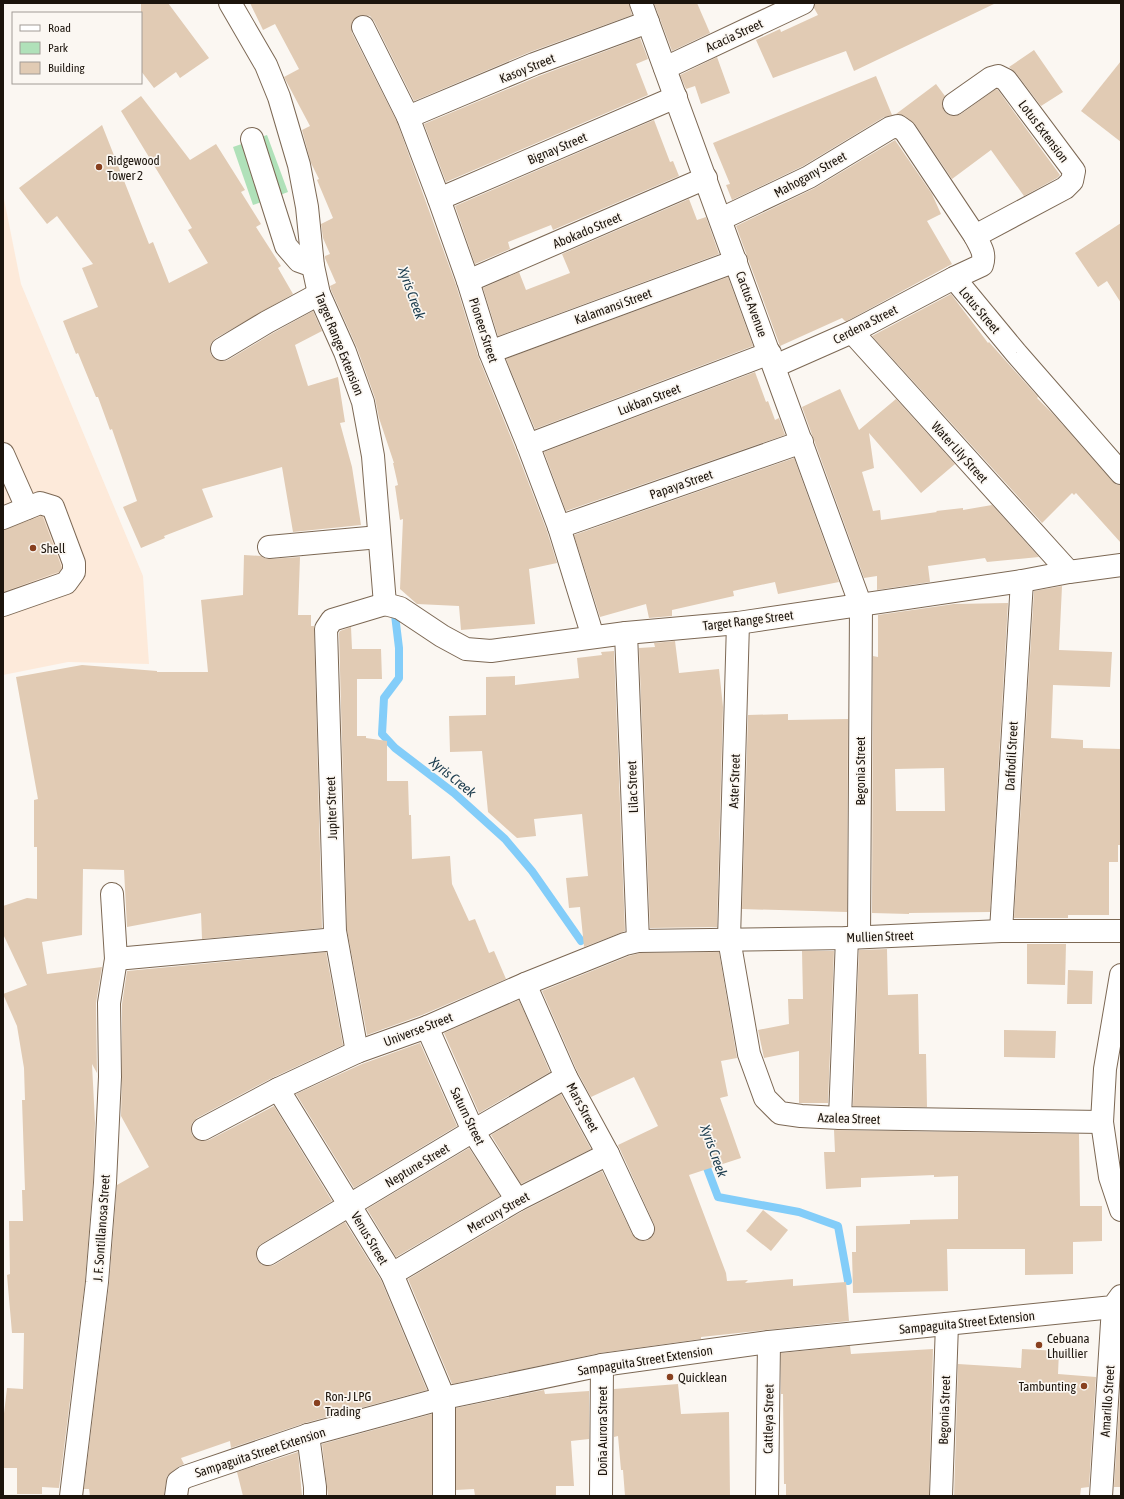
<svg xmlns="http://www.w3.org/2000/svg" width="1124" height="1499" viewBox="0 0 1124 1499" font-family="'Asap Condensed',sans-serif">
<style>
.commercial{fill:#fdeada}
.green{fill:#b0e1b9}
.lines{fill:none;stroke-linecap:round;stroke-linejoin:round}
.stream{stroke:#83cdf9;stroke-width:8}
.building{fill:#e1cbb4;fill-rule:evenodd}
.minor-casing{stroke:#7c6854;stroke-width:24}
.minor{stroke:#fff;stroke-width:22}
.poi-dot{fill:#88401f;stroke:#fbf7f2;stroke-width:1.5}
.labels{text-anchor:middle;stroke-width:3.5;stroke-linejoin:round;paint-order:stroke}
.street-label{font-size:13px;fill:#1c140c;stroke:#fbf7f2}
.poi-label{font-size:13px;fill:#1c140c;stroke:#fbf7f2;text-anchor:start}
.water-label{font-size:14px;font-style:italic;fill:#1a3b4d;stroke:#fbf7f2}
</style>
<rect width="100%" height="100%" fill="#fbf7f2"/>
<path class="commercial" d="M3 194 21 284 143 576 149 664 68 662 3 675Z"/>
<path class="green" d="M267 135 288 192 253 205 233 147Z"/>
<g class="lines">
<g class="stream">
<path d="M395 615 399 648V678L384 698 382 734 395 748 454 793 505 839 532 871 581 941"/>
<path d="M704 1160 718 1197 799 1212 838 1226 848 1281"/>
</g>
</g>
<g class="building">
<path d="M141 3H168L209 58 180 78 176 72 154 88 141 71Z"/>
<path d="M250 3H629L632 15 530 52 414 101 374 21 370 16 363 15 358 16 353 20 351 26 352 33 397 122 456 285 478 356 516 450 547 531 557 563 529 569 535 624 461 630 459 606 417 604 400 589 403 519 400 520 395 486 398 485 393 463H394L379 418 375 398 357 348 331 290 330 286 336 283 325 258V256L330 254 323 238 321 224 333 218 317 180 319 179 311 163 302 130 310 126 284 77 299 69 275 24 263 30Z"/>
<path d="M654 3H697L710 33 672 51Z"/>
<path d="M815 3H996L854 71 846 51 773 78 756 40 780 29 781 32 818 15 814 8Z"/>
<path d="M640 38 648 59 636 64 648 95 446 182 424 124 539 76Z"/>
<path d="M1034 50 1063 92 1041 106 1016 73 1009 67Z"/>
<path d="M717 57 730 93 701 104 695 86 686 89 680 75Z"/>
<path d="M1121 61V142L1081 111Z"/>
<path d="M876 76 892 115 884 117 803 166 732 200 726 185 730 184 713 143Z"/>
<path d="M936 84 945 96 943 99 942 105 944 111 948 115 955 116 961 114 996 89 998 90 1060 175 1057 178 1024 196 991 150 952 179 915 124 905 116 896 114Z"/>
<path d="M141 96 190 160 216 144 245 190 241 192 261 224 256 227 281 266 278 268 293 294 216 338 211 343 210 350 211 355 216 360 223 361 228 360 273 333 313 311 322 331 295 345 308 386 338 377 345 422 340 423 352 467 361 525 293 532 282 467 202 489 213 517 164 536 165 538 141 548 123 507 137 501 112 429 110 430 98 397H96L78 353 76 354 63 321 98 307 82 268 93 264 57 216 47 224 19 188 102 125 149 244 153 242 169 283 208 263 188 230 192 228 121 111Z"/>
<path d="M654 120 670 162 673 161 679 176 553 230 551 225 508 242 510 249 475 264 455 206Z"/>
<path d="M895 140 932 194 941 214 927 221 952 264 847 321H845L842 318 780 346 736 226 815 188Z"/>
<path d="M689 199 697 220 706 217 719 254 498 336 483 288 519 272 526 290 570 273 562 254Z"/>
<path d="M1121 223V303L1107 281 1098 287 1075 253Z"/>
<path d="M728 277 753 346 535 429 506 359Z"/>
<path d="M951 294 988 343 989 342 1013 369 1038 397 1037 398 1054 415 1112 481 1117 485H1121V543L1076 493 1074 495 1072 493 1042 523 872 336Z"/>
<path d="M755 372 766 402 768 401 775 420 779 418 785 435 566 511 544 452Z"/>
<path d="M840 389 859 430 896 399 955 464 921 493 869 433 874 468 862 472 873 511 880 510 881 520 937 512 936 511 963 508V510L992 505 1039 557 987 562 985 558 928 566 930 582 877 590V576L864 578 802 407Z"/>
<path d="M794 458 839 582 778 594 775 582 733 591 734 596 672 610V616L649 618 646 604 600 617 574 535Z"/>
<path d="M41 516 43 517 62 568 59 572 50 575 3 592V530Z"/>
<path d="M244 555 261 556 264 558 270 559 300 557 298 615H311V626H314L322 928 202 939 201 913 127 927 124 870 83 869 82 935 42 942 47 974 102 967 96 1003 97 1073 92 1064 95 1123 93 1182 85 1281 59 1488 42 1487V1494H17V1468H3V1422L7 1388 23 1389 24 1333H12L7 1275 10 1274 9 1221H23L22 1190H25L22 1100H25L24 1068 17 1026 3 994 27 985 3 934V906L27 898 37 899V847H34V800L38 799 16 677 82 665 157 671V672H208L201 600 243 595Z"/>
<path d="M1062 586 1059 650 1112 652 1110 687 1053 685 1051 738 1083 740V748L1121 749 1120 821H1121V845H1118V862H1109V915H1068V918H1014L1034 591Z"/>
<path d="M1008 603 990 912 909 913V914L872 913 873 656 878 657V615L954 604ZM944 768 945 811H896L895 769Z"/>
<path d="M351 627 352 649H381L382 679H357V736H366V738L387 741V781H408L409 815H411L412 859 450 856 452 884 469 921 475 919 489 953 494 951 506 979 422 1015 367 1035 347 930 339 633 340 631Z"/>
<path d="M675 641 679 673 719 669 723 707 717 927 650 928 639 648 655 647 654 643Z"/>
<path d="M614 651 625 931 584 947 580 907 569 908 566 878 588 876 582 814 534 819 536 836 517 838 488 812 482 751 450 752 449 716 486 715V677L515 676V685L579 678 577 658 602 655 601 652Z"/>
<path d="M788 714V720L848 719 847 912 742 909 748 715Z"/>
<path d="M1027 944H1066L1065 985 1027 984Z"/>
<path d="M887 949 888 995 918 994 919 1054H926L927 1107 853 1106 859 950Z"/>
<path d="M802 951H834L828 1103H799V1051L764 1058 758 1030 789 1024 788 999H803Z"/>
<path d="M326 952 343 1045 272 1078 197 1118 192 1123 191 1129 192 1135 196 1139 202 1141 209 1140 274 1106 332 1201 261 1244 257 1248 256 1254 257 1260 262 1265 269 1266 274 1265 345 1222 381 1280 427 1390 305 1423 231 1448 230 1441 181 1458 184 1464 178 1467 167 1476 164 1495 150 1496H90L89 1489H84L109 1284 117 1185 149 1167 121 1116 122 1077V1004L127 971Z"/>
<path d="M719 952 737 1058 721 1061 728 1096 720 1098 741 1158 689 1175 726 1273 727 1281 748 1280 745 1283 793 1279V1286L846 1282 849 1321 701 1337V1339L600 1353 452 1384 408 1279 523 1211 602 1171 632 1234 636 1239 642 1241 648 1240 653 1236 655 1230 654 1224 618 1145 658 1126 634 1077 591 1097 577 1071 542 991 629 956 640 953Z"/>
<path d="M1068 970 1093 971 1092 1004H1067Z"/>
<path d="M519 1000 550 1072 479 1113 444 1033Z"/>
<path d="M1004 1030 1056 1031 1055 1058 1004 1057Z"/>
<path d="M420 1043 457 1126 354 1188 296 1094 362 1064Z"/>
<path d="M561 1094 591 1149 521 1184 491 1135Z"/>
<path d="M834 1130 1079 1134 1080 1206H1102V1241L1073 1242V1274L1025 1275V1249H947L948 1291 853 1293 852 1252H856V1226L910 1224V1220L958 1219V1176L934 1177V1175L861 1178V1187L826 1189 824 1152H835Z"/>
<path d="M469 1148 500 1196 396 1257 367 1209Z"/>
<path d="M763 1210 788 1230 771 1251 746 1231Z"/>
<path d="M850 1346 851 1354 933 1349 929 1496H786V1484H784L783 1394H781V1353Z"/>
<path d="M1022 1349 1059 1351 1058 1374 1096 1377 1089 1487 1081 1488 1080 1496H954L958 1364 1021 1368Z"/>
<path d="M1121 1378V1487H1114Z"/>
<path d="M678 1384 681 1414 729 1412 730 1496H625L623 1470H621L618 1436 614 1437V1389Z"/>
<path d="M544 1390 545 1394 589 1391V1439L571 1441 574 1486H556V1496H475L474 1489 456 1490V1408Z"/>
<path d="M432 1414V1496H328L322 1444Z"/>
<path d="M298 1452 302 1496H243L237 1472Z"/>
</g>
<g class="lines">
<g class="minor-casing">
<g id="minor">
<path d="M230 3 266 65 279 97 299 165 307 207 313 266 319 294 345 352 363 402 373 456 385 604"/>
<path d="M641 3 861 606 859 937"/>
<path d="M363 27 408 117 439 199 468 281 490 352 528 445 559 527 593 637"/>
<path d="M665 68 803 3"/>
<path d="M954 104 991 78 998 76 1006 80 1074 171 1072 181 1065 188 975 236"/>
<path d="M408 117 534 64 648 22"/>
<path d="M252 139 286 246 299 261 313 266"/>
<path d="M439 199 676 97"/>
<path d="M721 219 809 177 890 128 898 126 905 131 975 236C980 246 986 253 982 265L954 278 852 332 775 366"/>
<path d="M954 278 1016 353 1121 473"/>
<path d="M468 281 706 178"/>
<path d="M852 332 1069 572"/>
<path d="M222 349 267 322 319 294"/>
<path d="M490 352 736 261"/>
<path d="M528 445 770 353"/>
<path d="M3 454 27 508"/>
<path d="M3 518 40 503 53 507 74 563V572L66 583 3 605"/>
<path d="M559 527 802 442"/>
<path d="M269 547 379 537"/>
<path d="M385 604 400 608 442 636 466 649 491 651 626 633 738 623 1022 581 1069 572 1121 565"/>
<path d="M738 623 729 939 749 1054 765 1098 780 1113 801 1116 840 1118 1102 1122"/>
<path d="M626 633 638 941"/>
<path d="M1001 931 1022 581"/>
<path d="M116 959 336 939"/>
<path d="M1121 975 1105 1069 1102 1122 1110 1177 1121 1210"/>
<path d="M525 984 566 1077 608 1154 643 1229"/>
<path d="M427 1027 473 1131 517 1200"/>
<path d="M357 1052 335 931 326 629 332 620 385 604"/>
<path d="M278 1089 392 1274 444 1398V1496"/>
<path d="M840 1118 847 938"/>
<path d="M203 1129 278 1089 357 1052 427 1027 525 984 625 944 638 941 847 938 1001 931H1121"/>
<path d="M268 1254 473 1131 566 1077"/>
<path d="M392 1274 517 1200 608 1154"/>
<path d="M308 1435 315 1487V1496"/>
<path d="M71 1496 97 1282 105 1183 110 1077 109 1003 116 959 112 894"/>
<path d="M176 1496 178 1482 185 1477 308 1435 444 1398 602 1365 769 1342 1113 1307 1121 1296"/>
<path d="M601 1496 602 1365"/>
<path d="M767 1496 769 1342"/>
<path d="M941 1496 947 1324"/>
<path d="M1101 1496 1113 1307"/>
</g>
</g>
<use href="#minor" class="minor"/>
</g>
<g class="poi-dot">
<circle cx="99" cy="167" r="4"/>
<circle cx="33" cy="548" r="4"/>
<circle cx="1039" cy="1345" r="4"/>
<circle cx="670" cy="1377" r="4"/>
<circle cx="1084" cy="1386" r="4"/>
<circle cx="317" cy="1403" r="4"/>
</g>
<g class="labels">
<g class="street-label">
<text transform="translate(734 35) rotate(-25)" y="5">Acacia Street</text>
<text transform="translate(527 68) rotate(-22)" y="5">Kasoy Street</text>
<text transform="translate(1044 131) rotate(53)" y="5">Lotus Extension</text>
<text transform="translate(557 148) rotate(-23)" y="5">Bignay Street</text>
<text transform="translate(810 174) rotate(-29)" y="5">Mahogany Street</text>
<text transform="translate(587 230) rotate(-23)" y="5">Abokado Street</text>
<text transform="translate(752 304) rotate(70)" y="5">Cactus Avenue</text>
<text transform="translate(613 306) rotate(-20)" y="5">Kalamansi Street</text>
<text transform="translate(980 310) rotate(50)" y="5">Lotus Street</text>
<text transform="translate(865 324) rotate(-27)" y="5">Cerdena Street</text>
<text transform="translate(484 330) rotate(72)" y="5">Pioneer Street</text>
<text transform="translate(340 344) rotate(68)" y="5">Target Range Extension</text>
<text transform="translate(649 399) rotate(-21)" y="5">Lukban Street</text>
<text transform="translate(960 452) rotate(48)" y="5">Water Lily Street</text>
<text transform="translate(681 484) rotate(-19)" y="5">Papaya Street</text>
<text transform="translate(748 620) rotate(-7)" y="5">Target Range Street</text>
<text transform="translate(1011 756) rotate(-87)" y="5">Daffodil Street</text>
<text transform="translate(860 771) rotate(-90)" y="5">Begonia Street</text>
<text transform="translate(734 781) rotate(-88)" y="5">Aster Street</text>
<text transform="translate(632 787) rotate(-92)" y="5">Lilac Street</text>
<text transform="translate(331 808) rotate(-92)" y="5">Jupiter Street</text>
<text transform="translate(880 936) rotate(-2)" y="5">Mullien Street</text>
<text transform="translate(418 1029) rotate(-21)" y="5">Universe Street</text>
<text transform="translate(583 1107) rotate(62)" y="5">Mars Street</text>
<text transform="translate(468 1116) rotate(64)" y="5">Saturn Street</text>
<text transform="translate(849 1118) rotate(2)" y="5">Azalea Street</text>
<text transform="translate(417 1165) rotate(-31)" y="5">Neptune Street</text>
<text transform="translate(498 1212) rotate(-30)" y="5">Mercury Street</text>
<text transform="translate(101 1228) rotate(-86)" y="5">J. F. Sontillanosa Street</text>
<text transform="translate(370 1238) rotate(59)" y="5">Venus Street</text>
<text transform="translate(967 1322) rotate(-6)" y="5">Sampaguita Street Extension</text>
<text transform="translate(645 1360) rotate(-9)" y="5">Sampaguita Street Extension</text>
<text transform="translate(1107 1401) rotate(-86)" y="5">Amarillo Street</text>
<text transform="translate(944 1410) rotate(-88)" y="5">Begonia Street</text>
<text transform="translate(768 1419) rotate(-89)" y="5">Cattleya Street</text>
<text transform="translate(602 1431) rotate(-90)" y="5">Doña Aurora Street</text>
<text transform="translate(260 1452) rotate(-18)" y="5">Sampaguita Street Extension</text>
</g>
<g class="poi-label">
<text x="107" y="165">Ridgewood<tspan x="107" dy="15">Tower 2</tspan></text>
<text x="41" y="553">Shell</text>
<text x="1047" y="1343">Cebuana<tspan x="1047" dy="15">Lhuillier</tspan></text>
<text x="678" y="1382">Quicklean</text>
<text x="1076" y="1391" text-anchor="end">Tambunting</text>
<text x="325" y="1401">Ron-J LPG<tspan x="325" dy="15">Trading</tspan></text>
</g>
<g class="water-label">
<text transform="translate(412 293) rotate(70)" y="5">Xyris Creek</text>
<text transform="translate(453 777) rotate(39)" y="5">Xyris Creek</text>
<text transform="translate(714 1151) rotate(70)" y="5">Xyris Creek</text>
</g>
</g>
<rect width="1124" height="1499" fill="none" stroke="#1c140c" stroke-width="8"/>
<rect x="12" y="12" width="130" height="72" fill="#fbf7f2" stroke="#a29c96"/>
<rect x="20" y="25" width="20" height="6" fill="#ffffff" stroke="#a29c96"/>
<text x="48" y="32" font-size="12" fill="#1c140c">Road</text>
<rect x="20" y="42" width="20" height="12" fill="#b0e1b9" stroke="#a29c96"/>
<text x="48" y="52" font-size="12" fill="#1c140c">Park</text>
<rect x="20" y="62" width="20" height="12" fill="#e1cbb4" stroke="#a29c96"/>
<text x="48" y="72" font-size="12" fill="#1c140c">Building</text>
</svg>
